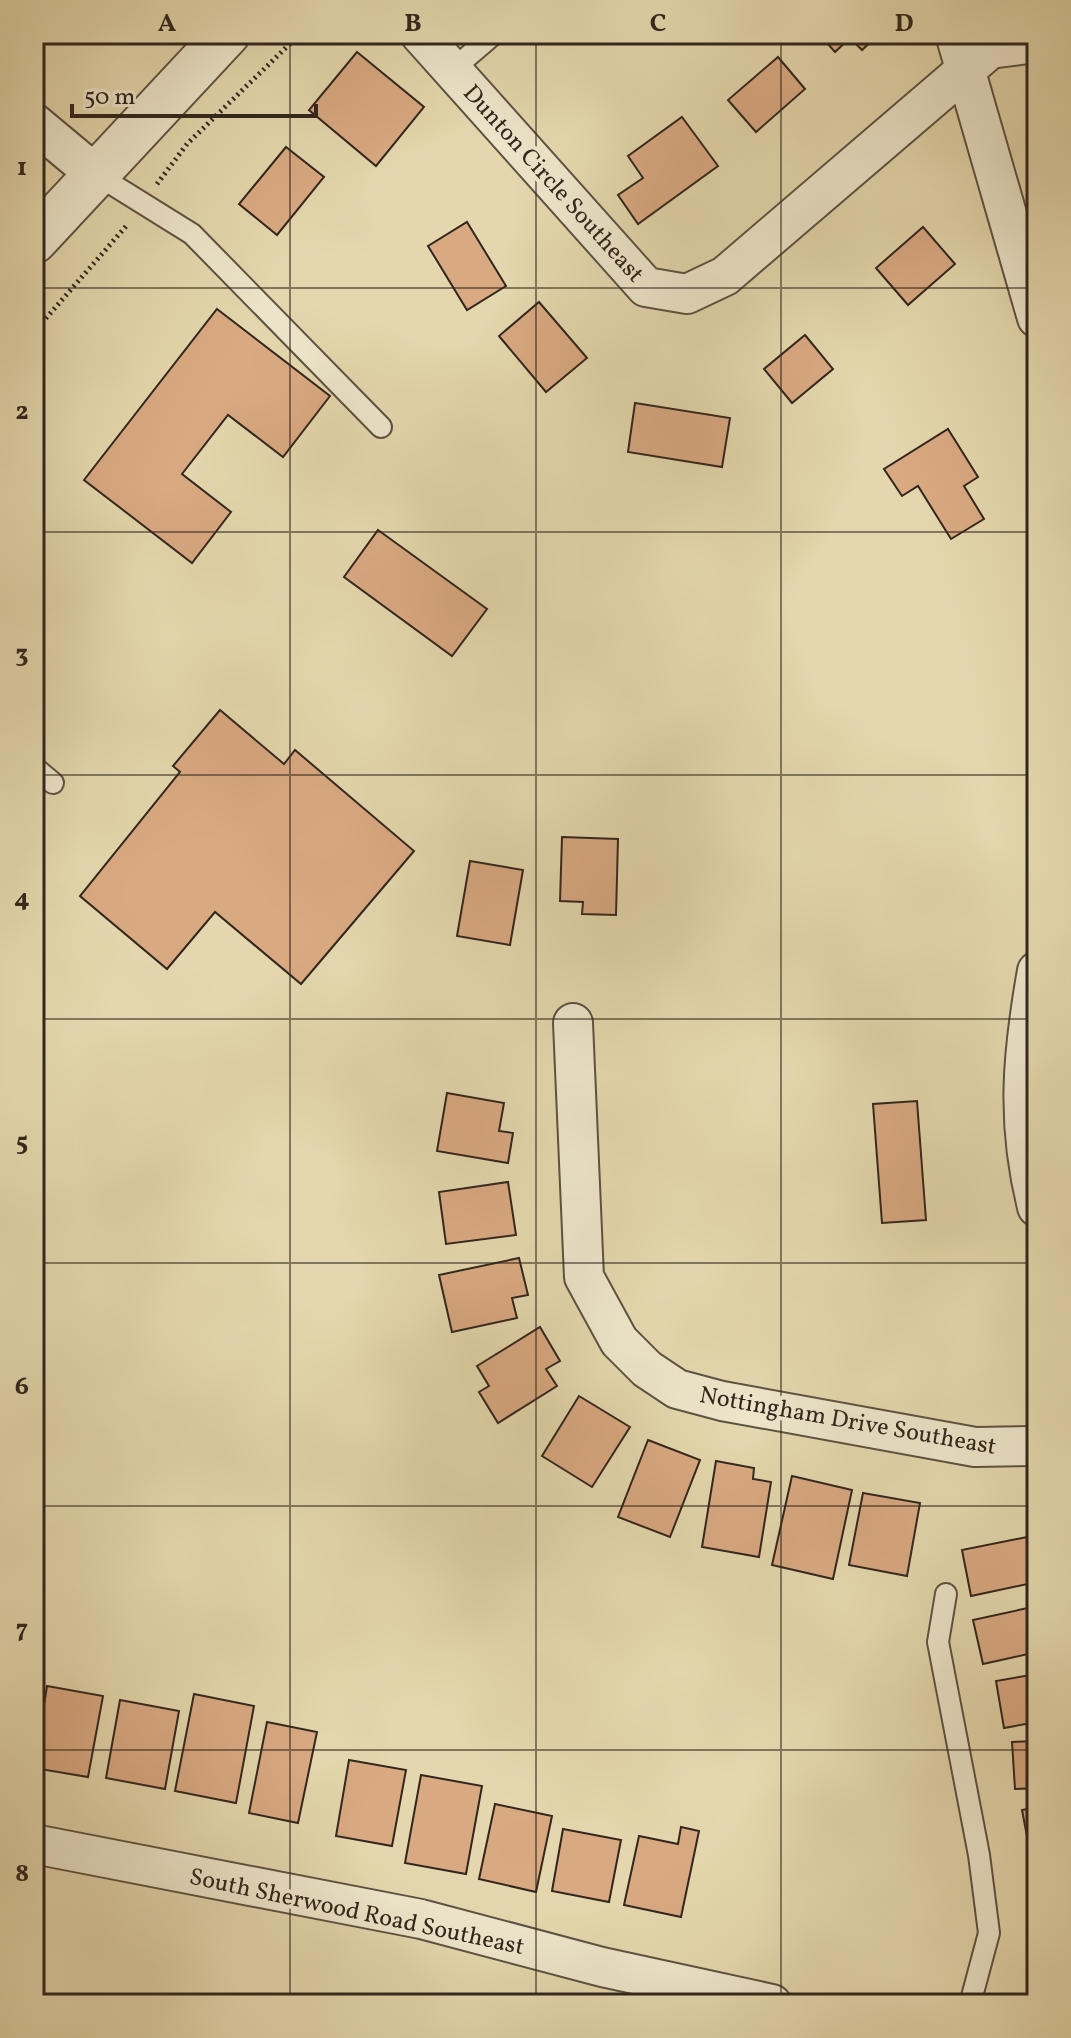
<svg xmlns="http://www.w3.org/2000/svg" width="1071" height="2038" viewBox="0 0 1071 2038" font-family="Vollkorn,serif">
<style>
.building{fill:#d9a982;stroke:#32261e;stroke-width:2}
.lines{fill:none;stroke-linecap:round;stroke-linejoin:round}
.service-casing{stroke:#5e5242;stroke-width:24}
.minor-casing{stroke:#5e5242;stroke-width:42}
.tertiary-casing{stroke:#5e5242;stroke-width:48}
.path{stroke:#32261e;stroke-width:5;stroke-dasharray:2 4;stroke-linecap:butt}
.service{stroke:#ede5ca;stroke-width:20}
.minor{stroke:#ede5ca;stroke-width:38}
.tertiary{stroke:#ede5ca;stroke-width:44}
.grid{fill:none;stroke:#32261e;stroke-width:2;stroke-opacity:0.55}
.labels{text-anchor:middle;stroke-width:8;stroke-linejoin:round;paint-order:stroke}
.street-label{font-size:24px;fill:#32261e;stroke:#ede5ca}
.neatline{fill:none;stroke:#32261e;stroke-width:3}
.grid-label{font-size:26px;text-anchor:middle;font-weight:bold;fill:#32261e}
</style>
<rect width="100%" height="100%" fill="#e4d7ad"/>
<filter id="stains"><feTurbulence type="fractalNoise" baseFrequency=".0025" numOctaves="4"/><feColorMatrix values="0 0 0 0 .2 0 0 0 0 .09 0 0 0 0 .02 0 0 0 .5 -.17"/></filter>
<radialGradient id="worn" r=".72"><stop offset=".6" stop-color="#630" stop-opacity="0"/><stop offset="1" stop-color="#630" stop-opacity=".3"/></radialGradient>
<g class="building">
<path d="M819 34H879L862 50 850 38 835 52Z"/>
<path d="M357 52 424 107 376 166 309 110Z"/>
<path d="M778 57 805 89 756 132 728 100Z"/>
<path d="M682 117 718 166 638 224 618 195 643 178 628 156Z"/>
<path d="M286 147 324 177 277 235 239 204Z"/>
<path d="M467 222 506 286 467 310 428 246Z"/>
<path d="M923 227 955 264 908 305 876 268Z"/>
<path d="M539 302 587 358 546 392 499 336Z"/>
<path d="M217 309 330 396 283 457 228 415 182 474 231 512 192 563 84 480Z"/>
<path d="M805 335 833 369 792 403 764 369Z"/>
<path d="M635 403 730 418 722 467 628 452Z"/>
<path d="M948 429 978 477 964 486 984 519 951 539 918 486 902 496 884 469Z"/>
<path d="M378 530 487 609 452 656 344 577Z"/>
<path d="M220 710 284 764 295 750 414 851 301 984 215 912 167 969 80 896 180 772 173 766Z"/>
<path d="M562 837 618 839 616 915 582 914 583 902 560 901Z"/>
<path d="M470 861 523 870 510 945 457 936Z"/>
<path d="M447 1093 504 1103 499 1131 513 1133 508 1163 437 1151Z"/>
<path d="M917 1101 926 1220 882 1223 873 1104Z"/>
<path d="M508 1182 516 1235 446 1244 439 1192Z"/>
<path d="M519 1258 528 1295 512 1298 517 1318 452 1332 439 1275Z"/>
<path d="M540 1327 560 1361 546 1369 557 1386 498 1423 479 1392 489 1386 477 1366Z"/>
<path d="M579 1396 630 1427 592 1487 542 1456Z"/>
<path d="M648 1440 700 1460 670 1537 618 1517Z"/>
<path d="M716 1461 754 1468 753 1479 771 1482 759 1557 702 1547Z"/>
<path d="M792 1476 852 1490 833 1579 772 1565Z"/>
<path d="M863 1493 920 1503 907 1576 849 1565Z"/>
<path d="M1037 1535V1582L971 1596 962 1550Z"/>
<path d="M1037 1606V1652L983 1664 973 1620Z"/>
<path d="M1037 1674V1722L1004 1728 996 1681Z"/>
<path d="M47 1686 103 1696 88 1777 34 1768Z"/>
<path d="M194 1694 254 1706 236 1803 175 1791Z"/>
<path d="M120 1700 179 1711 165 1789 106 1778Z"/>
<path d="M267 1722 317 1732 298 1823 249 1813Z"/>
<path d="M1037 1741V1788L1015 1789 1012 1742Z"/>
<path d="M349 1760 406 1770 392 1846 336 1836Z"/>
<path d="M421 1775 482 1786 466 1874 405 1863Z"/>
<path d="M495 1804 552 1816 536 1892 479 1879Z"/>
<path d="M1037 1807V1861L1032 1862 1022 1810Z"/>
<path d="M681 1827 699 1831 681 1917 624 1905 639 1836 678 1844Z"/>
<path d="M563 1829 621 1840 609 1902 552 1891Z"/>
</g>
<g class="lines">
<g class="service-casing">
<g id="service">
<path d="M452 70 494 34"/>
<path d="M94 173 192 234 381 427"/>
<path d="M34 767 53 783"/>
<path d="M946 1594 938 1642 979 1855 989 1933 970 2004"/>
</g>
</g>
<g class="minor-casing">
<g id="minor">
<path d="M420 34 646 287 687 294 725 276 990 49 1037 43"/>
<path d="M955 34 1037 318"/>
<path d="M34 123 94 173"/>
<path d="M1037 971C1022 1056 1016 1122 1037 1207"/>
<path d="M573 1023 584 1277 619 1341 647 1369 677 1389 722 1401 975 1447 1037 1446"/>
<path d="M34 1844 421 1919 602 1967 772 2004"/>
</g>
</g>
<g class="tertiary-casing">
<path id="tertiary" d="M34 241 227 34"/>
</g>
<g class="path">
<path d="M157 184 187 144 300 34"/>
<path d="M34 332 128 224"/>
</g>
<use href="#service" class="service"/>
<use href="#minor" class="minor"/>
<use href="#tertiary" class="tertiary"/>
</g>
<path class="grid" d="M290 34V2004M536 34V2004M781 34V2004M34 288H1037M34 532H1037M34 775H1037M34 1019H1037M34 1263H1037M34 1506H1037M34 1750H1037"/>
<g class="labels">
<g class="street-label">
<text transform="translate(554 183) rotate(48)" y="8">Dunton Circle Southeast</text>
<text transform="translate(848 1420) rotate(10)" y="8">Nottingham Drive Southeast</text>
<text transform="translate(357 1911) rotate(12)" y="8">South Sherwood Road Southeast</text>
</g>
</g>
<rect width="1071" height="2038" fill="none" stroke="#e4d7ad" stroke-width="88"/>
<path d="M72 104v12h244v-12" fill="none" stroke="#32261e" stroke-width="4"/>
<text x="84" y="104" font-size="24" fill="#32261e" stroke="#ede5ca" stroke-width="6" paint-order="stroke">50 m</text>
<rect x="44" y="44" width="983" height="1950" class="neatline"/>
<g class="grid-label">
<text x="167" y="31">A</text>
<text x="413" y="31">B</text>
<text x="658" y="31">C</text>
<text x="904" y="31">D</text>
<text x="22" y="175">1</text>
<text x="22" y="419">2</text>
<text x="22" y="662">3</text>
<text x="22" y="906">4</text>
<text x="22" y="1150">5</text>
<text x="22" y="1394">6</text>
<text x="22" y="1637">7</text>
<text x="22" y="1881">8</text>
</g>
<rect width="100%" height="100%" filter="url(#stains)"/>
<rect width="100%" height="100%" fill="url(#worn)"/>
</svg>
